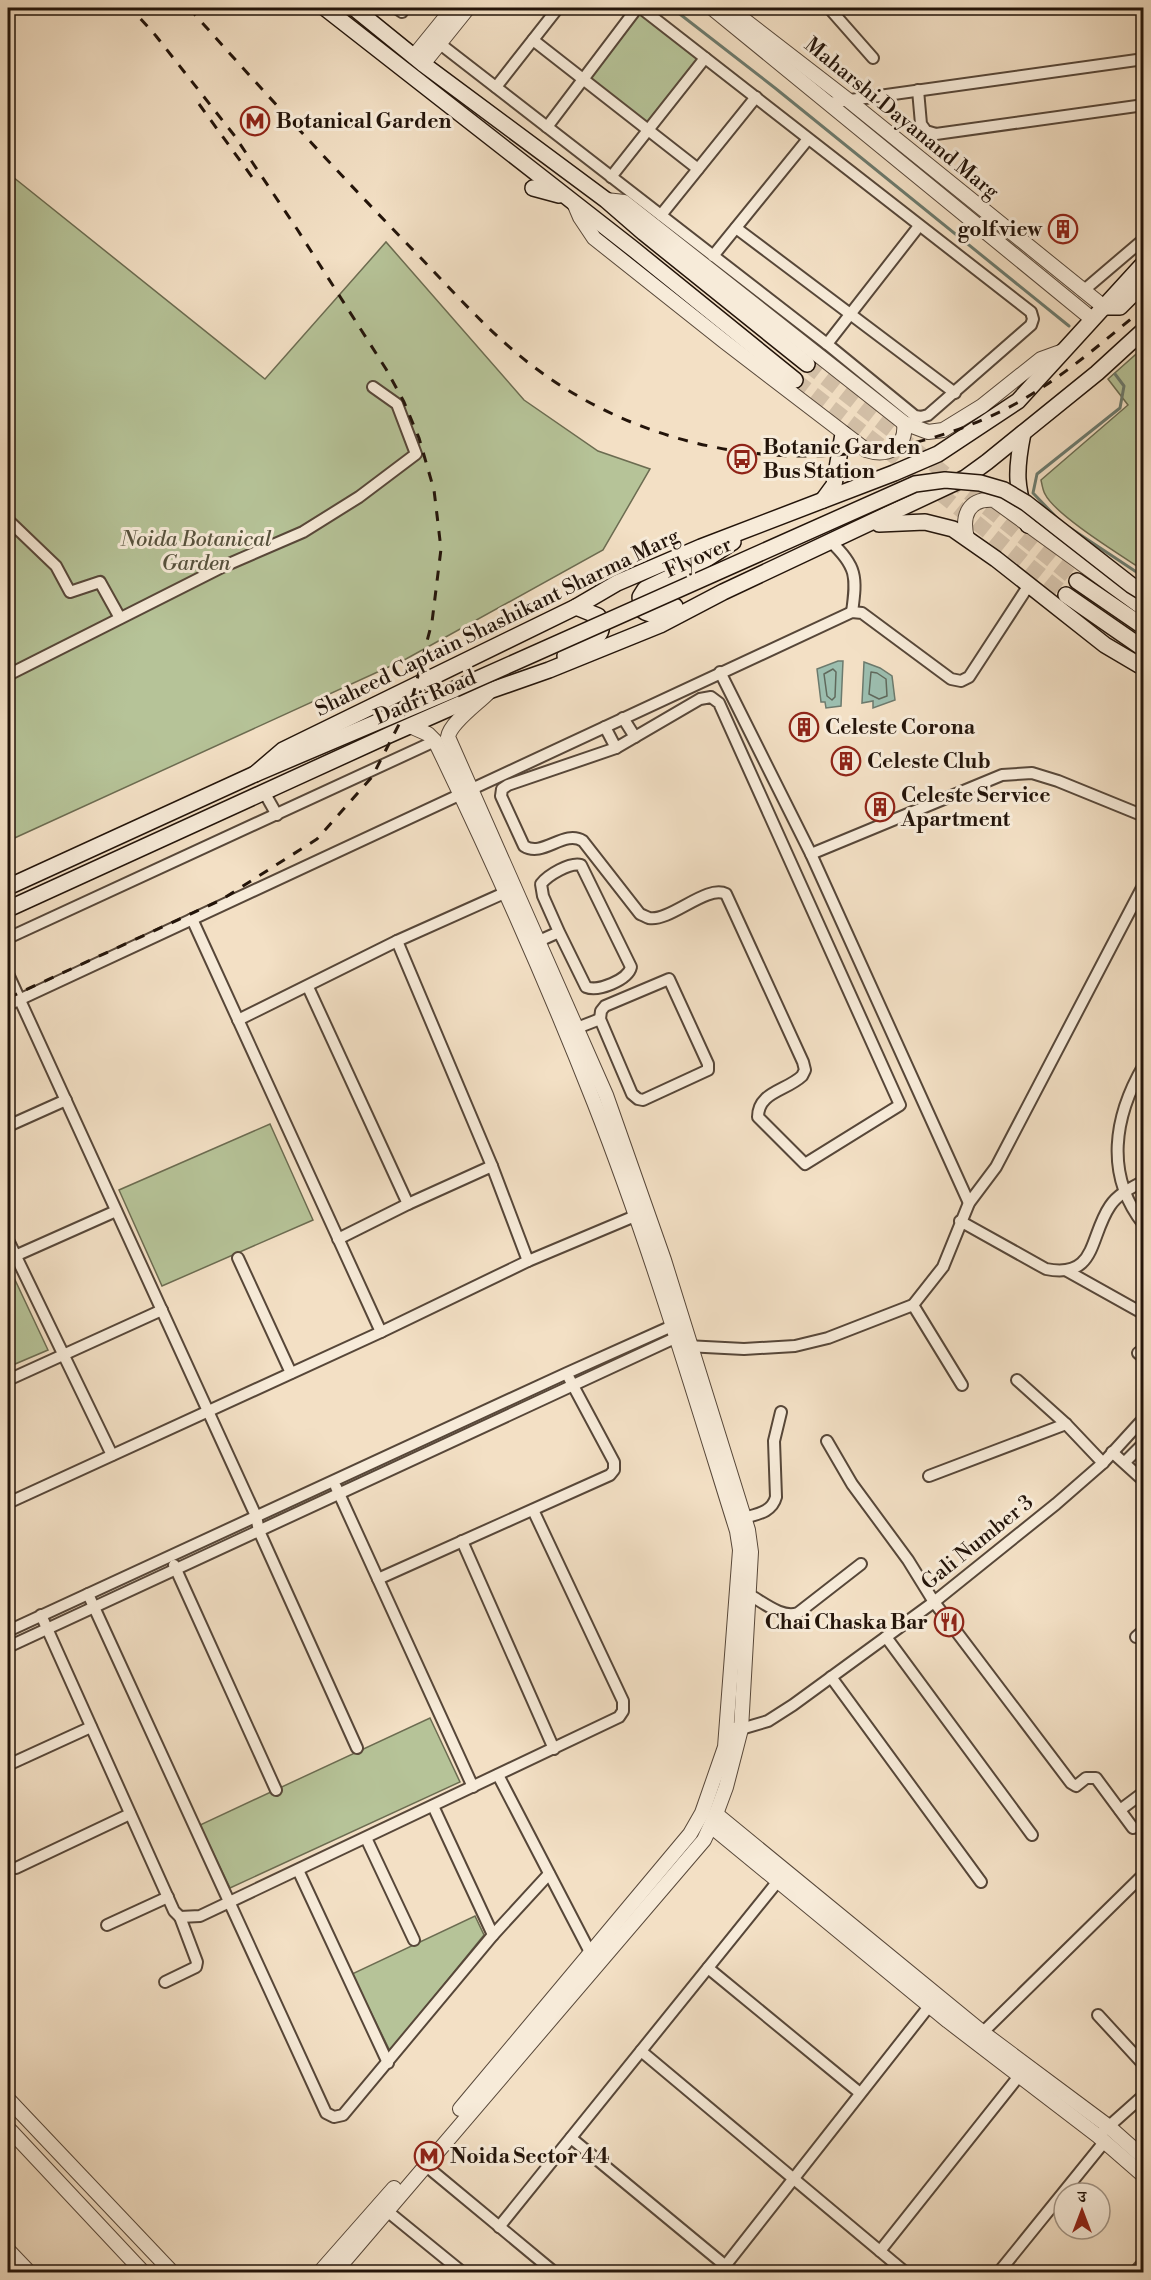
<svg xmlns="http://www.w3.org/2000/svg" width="1151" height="2280" viewBox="0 0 1151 2280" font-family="'Libre Bodoni','Noto Serif Devanagari',serif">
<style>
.green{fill:#b6c398;stroke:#6c6c51;stroke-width:1.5}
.water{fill:#9cbeaf;stroke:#6c7a6d;stroke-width:1.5}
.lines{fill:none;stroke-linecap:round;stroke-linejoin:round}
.shore{stroke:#60695c;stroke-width:1.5}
.stream{stroke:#6c7a6d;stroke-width:3}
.secondary-tunnel{stroke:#d4c1a9;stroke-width:15;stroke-dasharray:15 8;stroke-linecap:butt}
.minor-casing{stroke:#574739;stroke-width:14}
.tertiary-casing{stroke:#574739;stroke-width:16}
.secondary-casing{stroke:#23140a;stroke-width:18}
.minor{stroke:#f7ebd9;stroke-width:10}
.tertiary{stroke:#f7ebd9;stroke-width:14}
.secondary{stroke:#f7ebd9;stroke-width:15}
.rail{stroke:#23140a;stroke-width:3;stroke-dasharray:10 10;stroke-linecap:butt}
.secondary-bridge-casing{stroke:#23140a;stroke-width:18;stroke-linecap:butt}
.secondary-bridge{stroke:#f7ebd9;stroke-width:15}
.labels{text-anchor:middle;stroke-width:6;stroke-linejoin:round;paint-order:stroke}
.street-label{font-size:21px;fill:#23140a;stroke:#f7ebd9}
.poi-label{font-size:21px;font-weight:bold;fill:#23140a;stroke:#f7ebd9;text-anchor:start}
.park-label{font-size:21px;font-style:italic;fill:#56513c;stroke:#f7ebd9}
</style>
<rect width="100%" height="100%" fill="#f3e0c5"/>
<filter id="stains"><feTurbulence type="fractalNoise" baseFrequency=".00333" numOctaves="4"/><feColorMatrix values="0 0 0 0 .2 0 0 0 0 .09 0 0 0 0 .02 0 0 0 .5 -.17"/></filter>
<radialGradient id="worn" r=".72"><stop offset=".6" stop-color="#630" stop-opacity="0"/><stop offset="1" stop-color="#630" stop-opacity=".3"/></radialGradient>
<g class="green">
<path d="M640 14 699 59 648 123 590 78Z"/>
<path d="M8 173 265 379 386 242 524 400 598 451 650 469 603 550 406 659 8 841Z"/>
<path d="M1143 348V570C1122 556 1055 515 1045 494 1043 491 1042 485 1041 480L1128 405 1108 379Z"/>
<path d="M270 1124 313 1220 162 1286 119 1190Z"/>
<path d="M8 1265 48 1350 8 1367Z"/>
<path d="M430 1718 460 1782 230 1888 200 1825Z"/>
<path d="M475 1916 484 1935 390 2051 352 1974Z"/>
</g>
<g class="water">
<path d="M838 661H843L841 706 826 708 825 702H821L817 669Z"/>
<path d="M864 662 880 668 892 676 895 700 873 708V701L862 703Z"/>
</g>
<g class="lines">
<g class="shore">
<path d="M833 669 836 672 835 697 832 700 827 696 824 674Z"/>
<path d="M871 672 877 673 886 679 887 696 879 699 869 694Z"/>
</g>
<g class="stream">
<path d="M672 8 775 88 1069 326"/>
<path d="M1056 517 1033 493 1037 474 1120 408 1124 386 1115 374"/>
<path d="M1070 528 1144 577"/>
</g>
<g class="secondary-tunnel">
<path d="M807 364 895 433 1077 581"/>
<path d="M795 380 885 449 1066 595"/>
</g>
<g class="minor-casing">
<g id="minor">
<path d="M396 8 402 12"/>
<path d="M829 8 873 58"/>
<path d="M435 40 827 344 915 416 921 417 928 415 1031 325 1033 319 1031 312 641 8"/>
<path d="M533 40 698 169"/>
<path d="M496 87 558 8"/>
<path d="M918 90 921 124 926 131 936 134 1144 105"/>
<path d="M829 103 1144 59"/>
<path d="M547 127 637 8"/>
<path d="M611 177 705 58"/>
<path d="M661 215 756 97"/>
<path d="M736 228 955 393"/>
<path d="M713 256 808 139"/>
<path d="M1083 291 1144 239"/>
<path d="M827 344 919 226"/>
<path d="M8 520 56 566 70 592 100 582 120 618"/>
<path d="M830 541C857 566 857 577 852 612"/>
<path d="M720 672 811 854 969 1203"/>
<path d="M8 675 222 567 303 532 359 497 416 454 397 404 373 387"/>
<path d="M711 697 719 703 900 1105 805 1164 758 1117C758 1092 786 1091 802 1076L805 1070 803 1062 726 894C707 884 670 922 649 918 646 917 643 915 640 914L583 841C564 829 543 858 524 846L501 796 502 789 508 785 616 748 700 699Z"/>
<path d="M623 718 635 737"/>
<path d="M605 727 616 748"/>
<path d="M264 792 277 815"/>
<path d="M811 854 1002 775 1032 773 1058 781 1144 816"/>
<path d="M192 919 381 1332"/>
<path d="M8 938 435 741"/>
<path d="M397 941 492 1166 528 1261"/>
<path d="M539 941 559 932 543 896 541 884C548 875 570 862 581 865L631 967C628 980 598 992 586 987L559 932"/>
<path d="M8 974 256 1516 259 1531 357 1748"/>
<path d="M669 979 708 1064V1070L643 1100 638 1099 632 1094 600 1019 601 1011 605 1006Z"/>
<path d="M308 987 408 1204"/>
<path d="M8 1005 852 612 862 613 951 679 961 681 969 677 1029 585"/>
<path d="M238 1020 397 941 511 890"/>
<path d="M577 1028 600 1019"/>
<path d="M1144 1065C1114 1116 1104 1175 1144 1225"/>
<path d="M8 1126 66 1100"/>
<path d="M960 1221 1046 1269C1097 1279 1089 1237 1110 1206 1118 1194 1131 1188 1144 1181"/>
<path d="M338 1239 408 1204 492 1166"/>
<path d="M8 1240 112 1455"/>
<path d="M15 1256 116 1211"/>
<path d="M238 1258 291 1373"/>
<path d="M1067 1271 1144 1314"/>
<path d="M913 1305 962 1385"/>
<path d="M686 1346 744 1349 795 1346 828 1338 913 1305 943 1267 969 1203 996 1167 1144 884"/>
<path d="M1144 1349 1138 1353 1144 1358"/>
<path d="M8 1380 162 1310"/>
<path d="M1017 1380 1066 1424 1103 1463"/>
<path d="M827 1441 852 1484 908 1560 934 1602 1071 1783 1076 1786 1086 1778H1096L1133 1828"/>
<path d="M1112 1452 1144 1481"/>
<path d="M1125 1462 1144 1443"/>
<path d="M929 1476 1066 1424"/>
<path d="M336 1487 473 1787"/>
<path d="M8 1503 381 1332 528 1261 635 1216"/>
<path d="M744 1518C758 1514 772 1512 776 1497L774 1441 781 1412"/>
<path d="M462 1541 554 1749"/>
<path d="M174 1565 276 1790"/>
<path d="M378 1579 610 1475 614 1470V1462L569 1378"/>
<path d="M88 1594 326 2113 334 2117 343 2115 493 1935 549 1874"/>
<path d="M748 1594C763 1602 782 1619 798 1613L861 1564"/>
<path d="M41 1615 174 1911 180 1917 200 1916 619 1717 623 1711V1701L533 1510"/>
<path d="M8 1631 567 1373 672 1326"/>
<path d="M886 1637 1032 1835"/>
<path d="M1136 1637 1144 1630"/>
<path d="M8 1647 675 1338"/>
<path d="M831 1677 981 1882"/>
<path d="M728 1727 741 1729 768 1721 793 1705 934 1602 1056 1504 1103 1463 1144 1418"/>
<path d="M8 1765 91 1727"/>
<path d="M498 1775 591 1954"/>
<path d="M433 1806 493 1935"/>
<path d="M1120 1810 1144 1792"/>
<path d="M366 1838 414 1940"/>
<path d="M16 1868 130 1814"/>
<path d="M298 1870 388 2063"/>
<path d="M107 1925 168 1897"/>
<path d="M708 1968 860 2093"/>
<path d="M165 1982 196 1967 197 1962 180 1917"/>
<path d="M1098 2015 1144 2065"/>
<path d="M979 2036 1144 1874"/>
<path d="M641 2051 905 2272"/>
<path d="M1098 2136 1144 2095"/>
<path d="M571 2138 733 2272"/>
<path d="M425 2165 554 2272"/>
<path d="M381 2206 462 2272"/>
<path d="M499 2227 778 1881"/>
<path d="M880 2251 1023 2071"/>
<path d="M725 2266 934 2000"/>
<path d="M999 2272 1105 2141"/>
<path d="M1135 2272 1144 2262"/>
</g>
</g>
<g class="tertiary-casing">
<g id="tertiary">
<path d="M712 8 1092 319"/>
<path d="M729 8 848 100 1104 307"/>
<path d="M414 56 453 8"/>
<path d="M423 64 468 8"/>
<path d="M606 200 624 202 904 423 928 432 943 430 982 406 1041 359 1063 351"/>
<path d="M574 203 580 217 594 238 725 342 866 450C887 457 907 448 904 423"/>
<path d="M967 538C961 515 969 498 994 500L1144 609"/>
<path d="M410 726 428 734 435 741C492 859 546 980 594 1102 649 1242 692 1387 737 1531L740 1550 725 1747 702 1813 690 1834 460 2109"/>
<path d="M716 1814 982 2032 1108 2126 1144 2158"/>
<path d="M711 1826 948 2021 1098 2136 1144 2176"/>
<path d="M8 2099 172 2272"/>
<path d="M8 2128 143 2272"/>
<path d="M8 2250 29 2272"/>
<path d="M320 2272 394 2188"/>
<path d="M335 2272 704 1840 716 1814 726 1787 741 1729 751 1552 748 1530 664 1260 606 1095 448 737C450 723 477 704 488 693"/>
</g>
</g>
<g class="secondary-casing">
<g id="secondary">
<path d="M325 8 632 248 795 380"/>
<path d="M354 8 423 64 606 200 644 233 807 364"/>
<path d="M533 188 559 195"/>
<path d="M1104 307H1120L1144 283"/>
<path d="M1023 433C1015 473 1016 486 1028 525"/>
<path d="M823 500 834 485 843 434"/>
<path d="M879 524 925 522 953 529 996 559 1105 645 1144 668"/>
<path d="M1077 581 1144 627"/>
<path d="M1066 595 1144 649"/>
<path d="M675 606C663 612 654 619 642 610L640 597 645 589 702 562 733 542"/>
<path d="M565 656C578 645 612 641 598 616L576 607"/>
<path d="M255 774 283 750 576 607 617 583 701 547 894 473 938 454 1018 401 1144 263"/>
<path d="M8 887 255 774 455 689"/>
<path d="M8 909 389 735 489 691 549 670 660 625 723 592 965 478 987 462 1097 373 1144 330"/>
</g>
</g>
<use href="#minor" class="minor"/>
<use href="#tertiary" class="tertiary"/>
<use href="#secondary" class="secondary"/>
<g class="rail">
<path d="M189 8C263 91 338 173 416 253 454 292 490 334 534 367 672 471 866 485 1017 403 1063 377 1103 342 1144 308"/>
<path d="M199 104 252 177"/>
<path d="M8 998 221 900 317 839 372 777 412 699 432 622 441 549 437 515 434 490 419 438 404 402 386 369 297 229 234 135 156 36 131 8"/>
</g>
<g class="secondary-bridge-casing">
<path id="secondary-bridge" d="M455 689 915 484 945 480 980 483 1004 490 1026 503 1131 585 1144 593"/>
</g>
<use href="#secondary-bridge" class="secondary-bridge"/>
</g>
<defs>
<g id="metro-ring" transform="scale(1.5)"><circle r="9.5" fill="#f7ebd9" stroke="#8f2418" stroke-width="1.5"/><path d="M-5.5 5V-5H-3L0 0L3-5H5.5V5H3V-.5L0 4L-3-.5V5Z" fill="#8f2418"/></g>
<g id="building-ring" transform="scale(1.5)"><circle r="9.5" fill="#f7ebd9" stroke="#8f2418" stroke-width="1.5"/><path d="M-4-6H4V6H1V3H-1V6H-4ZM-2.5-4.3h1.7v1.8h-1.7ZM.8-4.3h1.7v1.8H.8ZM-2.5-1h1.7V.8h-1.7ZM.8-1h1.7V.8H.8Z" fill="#8f2418"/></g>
<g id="bus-ring" transform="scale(1.5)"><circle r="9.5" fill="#f7ebd9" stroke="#8f2418" stroke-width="1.5"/><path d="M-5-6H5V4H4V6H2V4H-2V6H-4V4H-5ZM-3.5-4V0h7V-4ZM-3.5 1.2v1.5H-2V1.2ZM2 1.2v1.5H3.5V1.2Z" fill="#8f2418"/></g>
<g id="restaurant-ring" transform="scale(1.5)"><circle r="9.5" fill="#f7ebd9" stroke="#8f2418" stroke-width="1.5"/><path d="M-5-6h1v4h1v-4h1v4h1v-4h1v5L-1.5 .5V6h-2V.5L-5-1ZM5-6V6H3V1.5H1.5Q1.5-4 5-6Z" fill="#8f2418"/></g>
</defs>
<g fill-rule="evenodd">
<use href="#metro-ring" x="255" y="121"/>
<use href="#building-ring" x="1063" y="229"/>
<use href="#bus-ring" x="742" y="459"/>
<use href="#building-ring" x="804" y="727"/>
<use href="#building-ring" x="846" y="761"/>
<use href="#building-ring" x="880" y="807"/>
<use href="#restaurant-ring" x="949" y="1622"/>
<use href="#metro-ring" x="429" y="2156"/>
</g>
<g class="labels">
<g class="street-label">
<text transform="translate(902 118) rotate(39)" y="7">Maharshi Dayanand Marg</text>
<text transform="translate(698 557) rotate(-24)" y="7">Flyover</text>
<text transform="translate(497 622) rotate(-26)" y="7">Shaheed Captain Shashikant Sharma Marg</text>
<text transform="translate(425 697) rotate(-23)" y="7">Dadri Road</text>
<text transform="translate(977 1542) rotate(-39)" y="7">Gali Number 3</text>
</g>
<g class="poi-label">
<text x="276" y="128">Botanical Garden</text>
<text x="1042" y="236" text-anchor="end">golf view</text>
<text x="763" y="454">Botanic Garden<tspan x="763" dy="24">Bus Station</tspan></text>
<text x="825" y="734">Celeste Corona</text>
<text x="867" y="768">Celeste Club</text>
<text x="901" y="802">Celeste Service<tspan x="901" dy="24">Apartment</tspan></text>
<text x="928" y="1629" text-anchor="end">Chai Chaska Bar</text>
<text x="450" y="2163">Noida Sector 44</text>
</g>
<g class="park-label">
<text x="196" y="546">Noida Botanical<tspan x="196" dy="24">Garden</tspan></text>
</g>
</g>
<rect width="1151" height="2280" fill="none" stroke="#f3e0c5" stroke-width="30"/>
<rect x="9" y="9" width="1133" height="2262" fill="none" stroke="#23140a" stroke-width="3"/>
<rect x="15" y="15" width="1121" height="2250" fill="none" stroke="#23140a" stroke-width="1.5"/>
<g transform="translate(1082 2211)"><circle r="28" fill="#f7ebd9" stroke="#a29586" stroke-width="1.5"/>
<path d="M0-4.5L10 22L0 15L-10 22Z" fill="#8f2418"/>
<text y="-9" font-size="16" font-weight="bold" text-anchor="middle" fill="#23140a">उ</text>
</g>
<rect width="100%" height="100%" filter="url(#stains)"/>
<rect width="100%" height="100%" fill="url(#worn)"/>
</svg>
